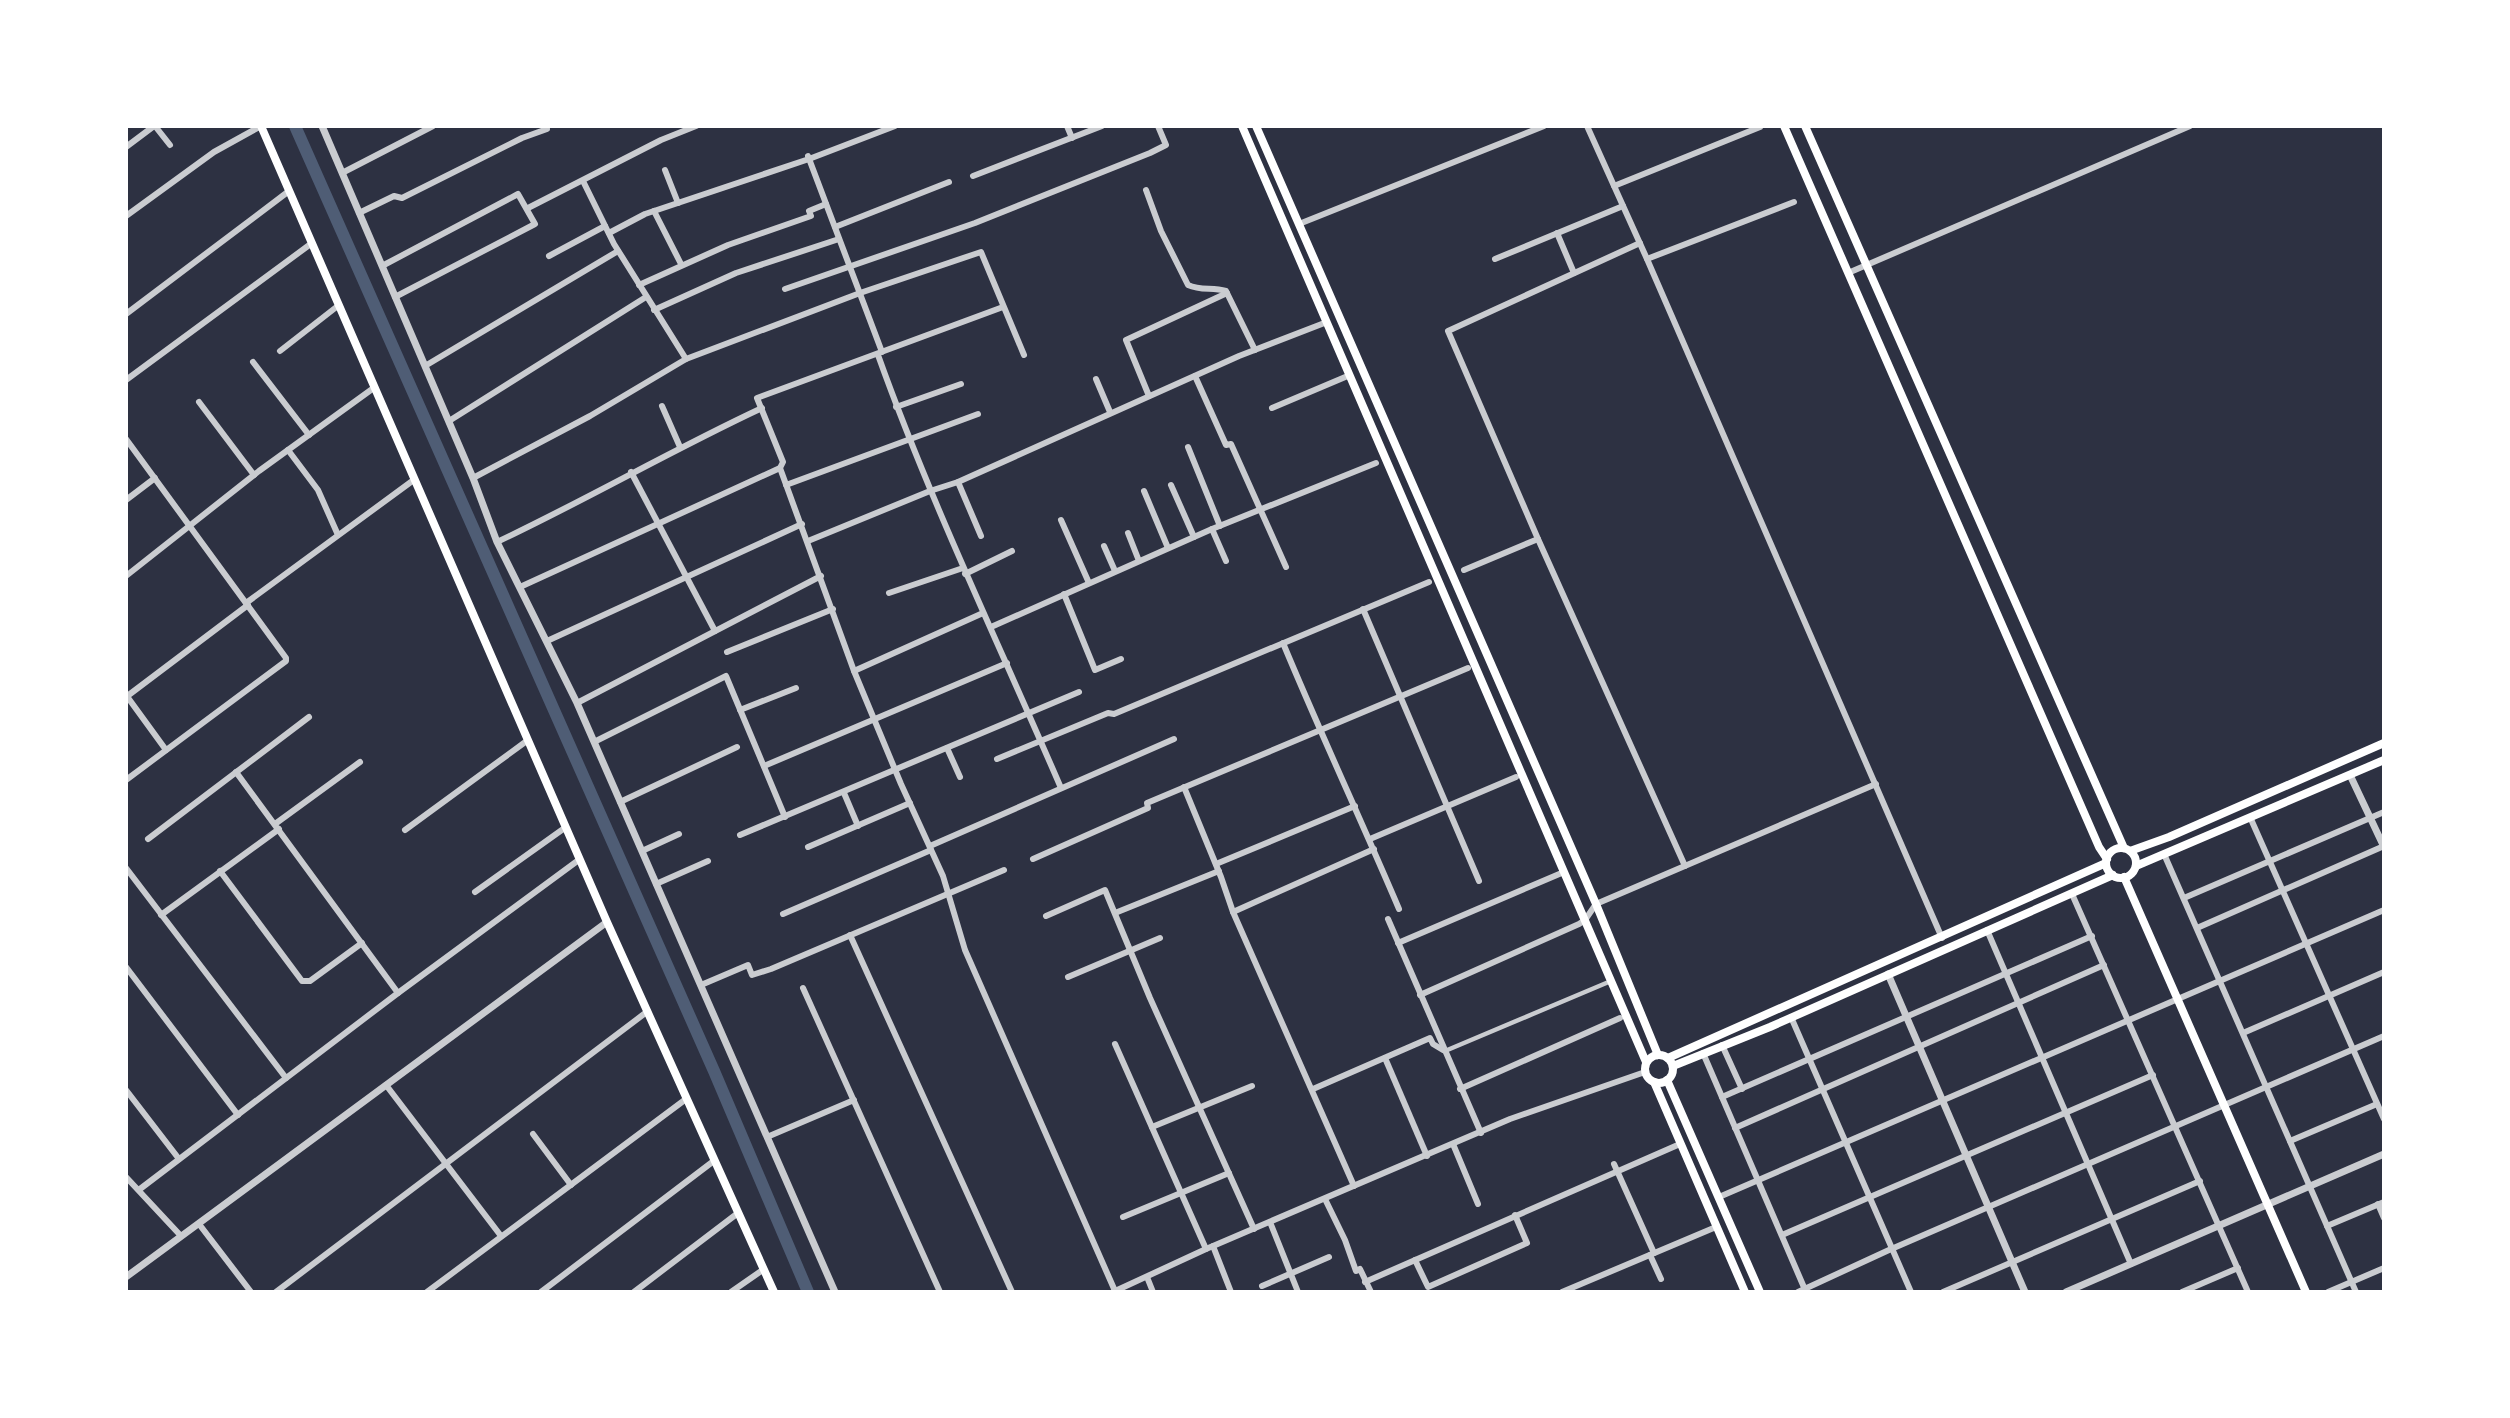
<svg xmlns="http://www.w3.org/2000/svg" width="2510" height="1418" viewBox="0 0 2510 1418" font-family="Mulish,sans-serif">
<style>
.lines{fill:none;stroke-linecap:round;stroke-linejoin:round}
.canal{stroke:#4f5d75;stroke-width:12}
.pedestrian{stroke:#caccd0;stroke-width:4.5}
.minor{stroke:#caccd0;stroke-width:6}
.tertiary{stroke:#caccd0;stroke-width:7}
.secondary{stroke:#fff;stroke-width:8}
</style>
<rect width="100%" height="100%" fill="#2d3142"/>
<g class="lines">
<path class="canal" d="M295 126 714 1071 808 1292"/>
<path class="pedestrian" d="M1445 1051 1611 981"/>
<g class="minor">
<path d="M155 126 170 145"/>
<path d="M1067 126 1072 138"/>
<path d="M1587 126 1647 259 1942 938"/>
<path d="M126 147 154 126"/>
<path d="M808 156 882 352"/>
<path d="M665 170 678 203"/>
<path d="M342 173 433 126"/>
<path d="M973 176 1102 126"/>
<path d="M583 181 614 244 686 359"/>
<path d="M1614 186 1760 127"/>
<path d="M1146 190 1161 231 1188 285C1201 291 1212 287 1226 291L1255 350"/>
<path d="M528 208 661 140 696 126"/>
<path d="M654 211 681 264"/>
<path d="M359 213 394 196 402 198 522 138 547 129 546 126"/>
<path d="M126 216 214 152 261 126"/>
<path d="M1299 224 1544 126"/>
<path d="M835 227 949 182"/>
<path d="M609 233 645 214 809 159 895 126"/>
<path d="M1557 233 1574 273"/>
<path d="M1640 243 1448 331 1538 539 1685 866"/>
<path d="M549 256 605 226"/>
<path d="M1495 259 1623 206"/>
<path d="M1647 259 1794 202"/>
<path d="M382 266 518 194 535 224 395 297"/>
<path d="M1848 273 2190 126"/>
<path d="M639 285 728 245 811 216 809 211 826 204"/>
<path d="M785 289 975 223 1150 153 1166 145 1158 126"/>
<path d="M1003 307 757 398 783 462 780 468 854 671 901 784 943 876 965 950 1115 1291"/>
<path d="M654 310 736 273 839 239"/>
<path d="M126 314 289 191"/>
<path d="M280 351 339 305"/>
<path d="M878 355C931 503 999 644 1061 788"/>
<path d="M253 362 309 435"/>
<path d="M425 366 618 251"/>
<path d="M1195 376 1226 445 1231 444 1286 567"/>
<path d="M1096 379 1110 412"/>
<path d="M126 380 312 243"/>
<path d="M1149 396 1126 340 1227 293"/>
<path d="M199 402 254 475"/>
<path d="M662 406 680 447"/>
<path d="M896 407 961 384"/>
<path d="M1272 408 1350 375"/>
<path d="M449 421 646 297"/>
<path d="M126 439 286 658V661L126 780"/>
<path d="M1188 447 1220 526"/>
<path d="M288 450 318 490 338 535"/>
<path d="M631 472 715 631"/>
<path d="M473 478 590 416 686 359 860 293 981 252 1024 355"/>
<path d="M958 482 981 536"/>
<path d="M786 485 978 414"/>
<path d="M1171 485 1194 537"/>
<path d="M1144 491 1168 548"/>
<path d="M126 500 155 478"/>
<path d="M1061 520 1089 583"/>
<path d="M1212 529 1226 561"/>
<path d="M1128 533 1139 561"/>
<path d="M808 541 930 491 958 482 1239 356 1327 322"/>
<path d="M497 542C586 500 672 450 762 408"/>
<path d="M1104 546 1115 571"/>
<path d="M1464 570 1538 539"/>
<path d="M965 574 1012 551"/>
<path d="M126 576 259 471 375 387"/>
<path d="M520 587 780 468"/>
<path d="M889 593 963 568"/>
<path d="M1064 594 1095 670 1121 659"/>
<path d="M246 603 415 479"/>
<path d="M1363 609 1479 881"/>
<path d="M991 627 1212 529 1376 463"/>
<path d="M547 641 802 524"/>
<path d="M1283 643C1320 732 1361 820 1399 909"/>
<path d="M727 652 833 609"/>
<path d="M854 671 983 613"/>
<path d="M126 695 166 750"/>
<path d="M126 697 248 605"/>
<path d="M577 703 821 576"/>
<path d="M740 710 796 688"/>
<path d="M594 742 726 676 785 817"/>
<path d="M947 748 960 777"/>
<path d="M997 759 1108 713 1114 714 1429 582"/>
<path d="M764 766 1007 663"/>
<path d="M236 772 398 993"/>
<path d="M1184 787 1221 877 1233 912 1354 1186"/>
<path d="M844 793 858 826"/>
<path d="M620 802 737 747"/>
<path d="M2250 817 2384 1119"/>
<path d="M275 824 360 762"/>
<path d="M405 830 528 740"/>
<path d="M740 835 1079 692"/>
<path d="M148 839 309 717"/>
<path d="M1370 839 1516 777"/>
<path d="M930 846 1174 739"/>
<path d="M808 847 910 803"/>
<path d="M642 851 679 834"/>
<path d="M2164 854 2356 1292"/>
<path d="M1033 859 1148 808 1147 803 1468 668"/>
<path d="M1216 864 1355 806"/>
<path d="M126 868 286 1078"/>
<path d="M220 871 302 981H310L362 943"/>
<path d="M656 884 708 861"/>
<path d="M475 892 566 827"/>
<path d="M2072 894 2248 1292"/>
<path d="M2184 898 2384 812"/>
<path d="M1233 912 1374 849"/>
<path d="M1115 913 1219 871"/>
<path d="M783 914 931 850"/>
<path d="M161 915 279 829"/>
<path d="M1046 916 1105 890 1150 998 1254 1229"/>
<path d="M1388 919 1481 1133"/>
<path d="M2197 928 2384 846"/>
<path d="M1987 930 2131 1264"/>
<path d="M850 935 1012 1292"/>
<path d="M1398 943 1564 872"/>
<path d="M126 967 238 1115"/>
<path d="M1068 977 1160 938"/>
<path d="M701 985 748 965 752 975 771 969 1004 870"/>
<path d="M803 988 940 1292"/>
<path d="M1420 995 1579 924 1585 920 1596 904 1876 784"/>
<path d="M1791 1017 1911 1292"/>
<path d="M2243 1033 2384 972"/>
<path d="M1115 1044 1206 1249"/>
<path d="M1722 1045 1742 1089"/>
<path d="M1703 1053 1806 1292"/>
<path d="M1385 1058 1427 1156"/>
<path d="M386 1085 501 1236"/>
<path d="M1313 1089 1430 1038 1433 1044 1443 1050"/>
<path d="M1460 1089 1620 1018"/>
<path d="M126 1090 179 1159"/>
<path d="M1722 1097 2092 936"/>
<path d="M1152 1127 1252 1086"/>
<path d="M1735 1128 2104 965"/>
<path d="M533 1134 571 1185"/>
<path d="M767 1137 854 1100"/>
<path d="M2290 1141 2377 1104"/>
<path d="M1453 1144 1478 1204"/>
<path d="M1614 1164 1654 1253"/>
<path d="M126 1177 181 1236"/>
<path d="M140 1189 398 993 580 859"/>
<path d="M1719 1197 2384 910"/>
<path d="M1325 1199 1345 1240 1356 1271 1360 1269 1371 1292"/>
<path d="M2378 1204 2384 1218"/>
<path d="M1123 1217 1229 1173"/>
<path d="M1270 1222 1298 1292"/>
<path d="M199 1224 251 1292"/>
<path d="M2327 1226 2384 1202"/>
<path d="M1782 1235 2153 1075"/>
<path d="M1213 1246 1231 1292"/>
<path d="M1650 1255 1661 1279"/>
<path d="M1415 1260 1428 1287 1527 1243 1515 1215"/>
<path d="M1147 1277 1153 1292"/>
<path d="M1365 1282 1680 1144"/>
<path d="M1262 1286 1329 1257"/>
<path d="M276 1292 648 1011"/>
<path d="M427 1292 686 1099"/>
<path d="M541 1292 715 1160"/>
<path d="M634 1292 738 1213"/>
<path d="M731 1292 764 1269"/>
<path d="M1113 1292 1206 1249 1510 1119 1645 1072"/>
<path d="M1562 1292 1716 1227"/>
<path d="M1798 1292 1889 1250 2384 1036"/>
<path d="M1943 1292 2200 1181"/>
<path d="M2182 1292 2238 1268"/>
<path d="M2328 1292 2384 1268"/>
</g>
<g class="tertiary">
<path d="M322 126 473 478 497 542 577 703 835 1292"/>
<path d="M2350 775 2384 847"/>
<path d="M1888 974 2025 1292"/>
<path d="M126 1277 607 922"/>
<path d="M2066 1292 2384 1154"/>
</g>
<g class="secondary">
<path d="M261 126 607 922 774 1292"/>
<path d="M1242 126 1646 1062"/>
<path d="M1256 126 1596 904 1658 1055"/>
<path d="M1784 126 2099 847 2107 859"/>
<path d="M1805 126 2124 848"/>
<circle cx="2121" cy="863" r="15"/>
<path d="M2130 851 2169 837 2384 743"/>
<path d="M2136 866 2384 760"/>
<path d="M2124 877 2306 1292"/>
<circle cx="1659" cy="1069" r="14"/>
<path d="M1668 1058 2106 863"/>
<path d="M1673 1066 1770 1027 2113 875"/>
<path d="M1667 1080 1760 1292"/>
<path d="M1654 1082 1745 1292"/>
</g>
</g>
<rect width="2510" height="1418" fill="none" stroke="#ffffff" stroke-width="256"/>
</svg>
